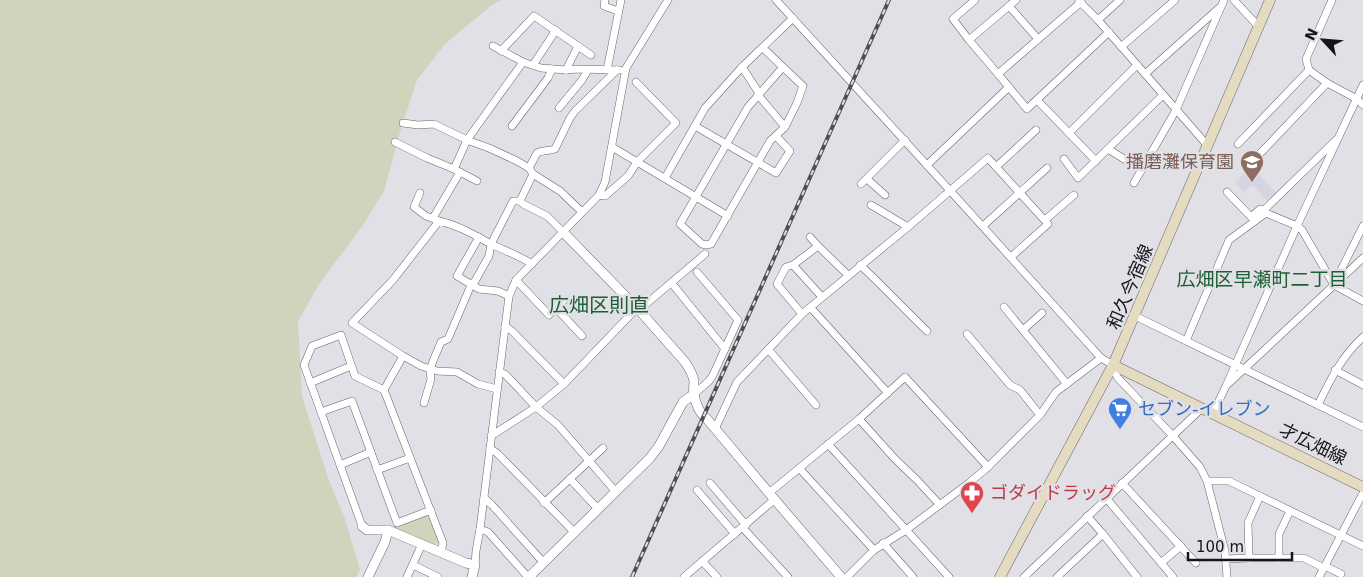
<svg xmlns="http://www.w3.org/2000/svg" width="1363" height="577" viewBox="0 0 1363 577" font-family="'DejaVu Sans','Noto Sans JP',sans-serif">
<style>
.built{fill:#d5d4e1}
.green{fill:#cfd4bd}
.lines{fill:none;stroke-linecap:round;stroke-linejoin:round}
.minor-casing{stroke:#66656a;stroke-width:8}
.tertiary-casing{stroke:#66656a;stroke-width:10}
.secondary-casing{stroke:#66656a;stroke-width:11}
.minor{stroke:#fff;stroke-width:7}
.tertiary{stroke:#fff;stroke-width:9}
.secondary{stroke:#e5dbc0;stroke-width:10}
.rail-casing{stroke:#4f4f52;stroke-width:4}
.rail{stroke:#e1e0e6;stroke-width:2;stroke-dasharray:5.5;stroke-linecap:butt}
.labels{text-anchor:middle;stroke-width:5;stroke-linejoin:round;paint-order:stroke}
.education-label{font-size:18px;fill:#785e54;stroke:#e1e0e6;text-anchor:end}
.street-label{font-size:18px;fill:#161618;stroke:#e1e0e6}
.shop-label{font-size:18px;fill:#366cbe;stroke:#e1e0e6;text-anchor:start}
.health-label{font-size:18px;fill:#be3a42;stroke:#e1e0e6;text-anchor:start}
.neighbourhood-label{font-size:19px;fill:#1a5f32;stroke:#e1e0e6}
.quarter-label{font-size:20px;fill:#1a5f32;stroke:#e1e0e6}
</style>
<rect width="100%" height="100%" fill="#e1e0e6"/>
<path class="built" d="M1252 166 1277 194 1268 202 1253 185 1244 192 1235 182Z"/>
<g class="green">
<path d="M0 0H501L492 5 445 44 417 80 400 132 384 191 363 225 320 283 298 321 302 396 328 478 345 519 360 570 356 577H0Z"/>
<path d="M426 515 430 517 439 542 434 545 395 529V526Z"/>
</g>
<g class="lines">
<g class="minor-casing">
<g id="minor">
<path d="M605 0 604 6 618 11"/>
<path d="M776 0C885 119 994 238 1101 358L1113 365 1117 377 1172 435 1200 467 1207 481 1225 551 1227 577"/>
<path d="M975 0 953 19 969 40 1016 0"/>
<path d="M1234 0 1259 27"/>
<path d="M1332 0 1306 59 1309 70 1327 83 1357 99 1363 105"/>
<path d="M1079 1 1098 20 1208 146"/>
<path d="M1081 2 998 74 1027 109 1109 32"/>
<path d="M1009 6 1038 39"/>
<path d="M1098 20 1120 0"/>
<path d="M969 40 998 74"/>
<path d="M493 46 523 62 541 68 566 70 577 69 620 70"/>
<path d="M1121 47 1175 0"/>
<path d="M763 48 803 86 797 103 785 127 770 141 711 244 706 245 702 244 680 224 748 107 783 67"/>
<path d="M501 51 534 16 591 55"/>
<path d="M533 65 556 30"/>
<path d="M742 67 757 90 759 96 785 127"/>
<path d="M566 70 578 46"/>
<path d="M607 70 621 0"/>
<path d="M1145 74 1219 8"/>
<path d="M1037 100 1096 161"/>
<path d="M559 108 582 80 588 70"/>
<path d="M403 123 418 125 434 124 467 140 489 148 517 161 529 168"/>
<path d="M512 126 548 78 552 69"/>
<path d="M695 126 776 173 790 151 776 136"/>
<path d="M1069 133 1137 65"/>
<path d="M395 142 427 158 454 169 477 181"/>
<path d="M1238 144 1309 70"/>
<path d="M612 147 728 216"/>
<path d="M1108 149 1142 170"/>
<path d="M1064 159 1078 178 1163 95"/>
<path d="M1253 161 1327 83"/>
<path d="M927 165 1009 87"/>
<path d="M996 167 1036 130"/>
<path d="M454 169 467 140 523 62"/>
<path d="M533 174 560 191 582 212"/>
<path d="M665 178 705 108 742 67 793 18"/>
<path d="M867 179 885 195"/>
<path d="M1134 183 1176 110 1224 0"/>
<path d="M861 184 905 140"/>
<path d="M1227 192 1251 217 1260 209 1266 213"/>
<path d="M420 193 414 207 426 216 437 220"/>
<path d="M599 195 605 196 628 176 637 162 676 123 636 82"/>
<path d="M520 201 523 204 547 216 563 232"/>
<path d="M871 205 908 227"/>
<path d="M1263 211 1336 140"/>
<path d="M433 218 460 172"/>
<path d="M1045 220 1074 195"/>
<path d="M983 226 1047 168"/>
<path d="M479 237 457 276 479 289 498 291 509 296"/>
<path d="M810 237 818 246 848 275"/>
<path d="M793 265 822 297"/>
<path d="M860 265C883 286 904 309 927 331"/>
<path d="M516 280 549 315 564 300"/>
<path d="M1336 280 1363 226"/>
<path d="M674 286 725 349"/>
<path d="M1004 307 1067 384"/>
<path d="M556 308 582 336"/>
<path d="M811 308 888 393"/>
<path d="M639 310 705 254"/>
<path d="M802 314 777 284 786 267 793 265 818 246"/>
<path d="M1135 316 1363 427"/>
<path d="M505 326 512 331 564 384"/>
<path d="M1023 330 1042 313"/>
<path d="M967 334 1010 385 1020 390 1040 415"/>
<path d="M1186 341 1229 240 1266 213 1297 226 1302 230 1334 285 1363 301"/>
<path d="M768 349 816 405"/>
<path d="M1335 370 1363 385"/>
<path d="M499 372 505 374 536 407 558 425 616 492"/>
<path d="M310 383 351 366"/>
<path d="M1228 384 1363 258"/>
<path d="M497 389 478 384 457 372 437 371 421 366 403 356 352 323 393 280 439 221C457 225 473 234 489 243 503 250 518 255 532 264"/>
<path d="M384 390 403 356"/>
<path d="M694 394 709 381 713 375 738 320 697 272"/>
<path d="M424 403 431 379 430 370 433 361 441 342 448 339 471 285 475 281 489 256 491 244 513 201H520L533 174 529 168 537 153C542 150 549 151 555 149L570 118 575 111 617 70"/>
<path d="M1318 405C1330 380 1342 356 1363 337"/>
<path d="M321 412 352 401 397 523 431 510"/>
<path d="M1213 413 1226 386 1297 226 1363 85"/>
<path d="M859 419 895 459 917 480 940 505"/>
<path d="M715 429 737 382 802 314 908 227 988 158 1048 224 1011 257"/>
<path d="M491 436 536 407 564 384 637 308"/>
<path d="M828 444 949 577"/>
<path d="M490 448 498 454 574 532"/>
<path d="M340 465 371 452"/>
<path d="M799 468 874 550"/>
<path d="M377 470 410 458"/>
<path d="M570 479 598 509"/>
<path d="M1207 481H1229L1363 546"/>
<path d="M710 483 746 525"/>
<path d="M1122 483 1196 563"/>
<path d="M697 490 735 534"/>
<path d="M769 493 859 419 905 377 988 467"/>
<path d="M484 498 492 505 543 562"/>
<path d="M1106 498 1173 577"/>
<path d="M544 503 603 448"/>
<path d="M1087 516 1103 534 1137 577"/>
<path d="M362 526 304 365 312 346 341 335 355 376 384 390 443 543 441 553"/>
<path d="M743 528 788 577"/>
<path d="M480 529 488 532 528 577"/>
<path d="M883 543 913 577"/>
<path d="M1249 558 1248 523 1260 496"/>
<path d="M1279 558V534L1290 511"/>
<path d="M1226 559 1249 558H1304L1324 568"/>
<path d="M702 561 717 577"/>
<path d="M1161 563 1181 546"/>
<path d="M413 565 438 577"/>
<path d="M475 565 476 551 480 529 509 296 516 280 599 195 605 182 626 68 668 0"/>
<path d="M1325 566 1341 574"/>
<path d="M407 577 422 544"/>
<path d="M684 577 775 499"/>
<path d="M847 577 874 550 906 530 969 483 988 467 1040 415 1056 392 1101 358"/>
<path d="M1024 577 1202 408"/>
<path d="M1057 577 1103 534"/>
<path d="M1319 577 1363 493"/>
</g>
</g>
<g class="tertiary-casing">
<g id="tertiary">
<path d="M563 232 639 310 685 362C689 368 693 374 694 381 694 385 693 389 694 394 695 403 700 414 707 419L769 493 841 577"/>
<path d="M362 526 367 530H388L466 563 475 565 472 577"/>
<path d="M368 577 385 542 388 530"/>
<path d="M529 577 650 458 659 446 683 402 694 394"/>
</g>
</g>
<g class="secondary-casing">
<g id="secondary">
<path d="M1113 365 1363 487"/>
<path d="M1000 577 1113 365 1270 0"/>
</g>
</g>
<use href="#minor" class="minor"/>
<use href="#tertiary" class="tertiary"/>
<use href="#secondary" class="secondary"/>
<g class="rail-casing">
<path id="rail" d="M632 577 889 0"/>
</g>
<use href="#rail" class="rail"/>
</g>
<defs>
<g id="school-pin" transform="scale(1.25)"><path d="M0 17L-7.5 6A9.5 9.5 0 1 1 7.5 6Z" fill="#8d6e63" stroke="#e1e0e6"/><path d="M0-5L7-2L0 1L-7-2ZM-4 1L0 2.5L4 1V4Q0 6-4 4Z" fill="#fff"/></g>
<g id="supermarket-pin" transform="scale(1.25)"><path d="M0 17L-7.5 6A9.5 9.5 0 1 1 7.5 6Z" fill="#3f7fe0" stroke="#e1e0e6"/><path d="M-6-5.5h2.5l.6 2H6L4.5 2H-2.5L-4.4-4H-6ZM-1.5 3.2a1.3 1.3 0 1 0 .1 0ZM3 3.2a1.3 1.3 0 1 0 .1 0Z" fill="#fff"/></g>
<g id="pharmacy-pin" transform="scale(1.25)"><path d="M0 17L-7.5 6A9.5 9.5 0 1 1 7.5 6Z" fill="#e0444e" stroke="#e1e0e6"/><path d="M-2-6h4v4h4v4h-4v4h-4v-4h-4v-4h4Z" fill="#fff"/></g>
</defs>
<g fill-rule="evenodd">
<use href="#school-pin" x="1252" y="162"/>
<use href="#supermarket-pin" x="1120" y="409"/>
<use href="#pharmacy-pin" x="972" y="493"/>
</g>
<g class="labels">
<g class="education-label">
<text x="1234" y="168">播磨灘保育園</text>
</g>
<g class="street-label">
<text transform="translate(1130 287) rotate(-67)" y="6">和久今宿線</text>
<text transform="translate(1313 444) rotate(26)" y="6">才広畑線</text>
</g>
<g class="shop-label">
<text x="1138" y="415">セブン-イレブン</text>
</g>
<g class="health-label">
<text x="990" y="499">ゴダイドラッグ</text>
</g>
<g class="neighbourhood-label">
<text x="1262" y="286">広畑区早瀬町二丁目</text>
</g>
<g class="quarter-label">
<text x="599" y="312">広畑区則直</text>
</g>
</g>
<g transform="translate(1323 40) rotate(296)" stroke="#e1e0e6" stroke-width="4" paint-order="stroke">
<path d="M0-4L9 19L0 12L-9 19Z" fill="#161618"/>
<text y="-8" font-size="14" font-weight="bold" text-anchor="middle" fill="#161618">N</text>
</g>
<path d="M1188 552v8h104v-8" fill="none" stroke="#161618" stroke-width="2.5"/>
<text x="1196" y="552" font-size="15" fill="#161618" stroke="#e1e0e6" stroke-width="4" paint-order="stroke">100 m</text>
</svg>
